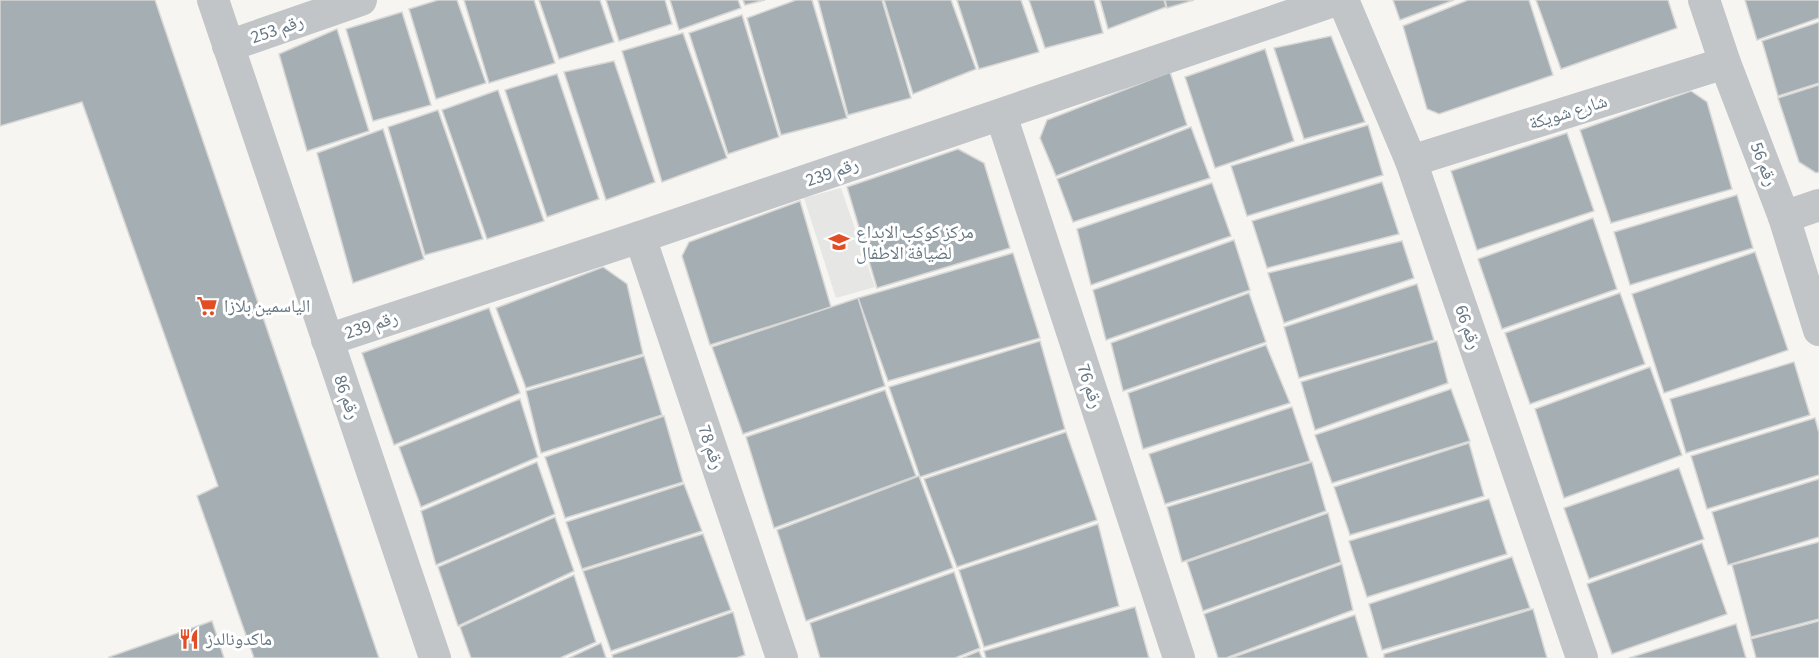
<svg xmlns="http://www.w3.org/2000/svg" width="1819" height="658" viewBox="0 0 1819 658" font-family="'Source Sans 3','Noto Naskh Arabic',sans-serif">
<style>
.built{fill:#e6e7e5}
.building{fill:#a5aeb3;stroke:#d7d7d5;stroke-width:1.5}
.lines{fill:none;stroke-linecap:round;stroke-linejoin:round}
.minor{stroke:#c1c5c8;stroke-width:32}
.labels{text-anchor:middle;stroke-width:6;stroke-linejoin:round;paint-order:stroke}
.street-label{font-size:18px;fill:#657683;stroke:#fff}
.poi-label{font-size:18px;fill:#657683;stroke:#fff;text-anchor:start}
</style>
<rect width="100%" height="100%" fill="#f6f5f2"/>
<path class="built" d="M841 188 875 287 836 298 804 198Z"/>
<g class="building">
<path d="M0 0H155L379 658H254L197 496 218 486 82 102 0 126Z"/>
<path d="M438 0H457L486 83 436 99 409 9Z"/>
<path d="M464 0H534L555 63 489 83Z"/>
<path d="M539 0H600L614 42 559 59Z"/>
<path d="M606 0H665L672 24 619 41Z"/>
<path d="M670 0H738L741 8 679 30Z"/>
<path d="M743 0H765L745 5Z"/>
<path d="M796 0H812L847 118 781 135 747 18Z"/>
<path d="M818 0H882L911 98 848 115Z"/>
<path d="M884 0H951L976 69 913 94Z"/>
<path d="M957 0H1021L1039 52 979 69Z"/>
<path d="M1029 0H1094L1103 33 1045 48Z"/>
<path d="M1100 0H1164L1166 7 1108 29Z"/>
<path d="M1165 0H1194L1167 8Z"/>
<path d="M1393 0H1454L1400 20Z"/>
<path d="M1468 0H1529L1553 75 1439 114 1427 109 1403 26Z"/>
<path d="M1536 0H1668L1677 28 1561 69Z"/>
<path d="M1745 0H1819V18L1757 40Z"/>
<path d="M402 12 431 105 373 121 346 29Z"/>
<path d="M742 15 779 137 728 154 689 33Z"/>
<path d="M1819 22V83L1778 96 1762 41Z"/>
<path d="M337 29 369 131 307 151 279 54Z"/>
<path d="M683 33 727 158 662 182 622 51Z"/>
<path d="M1331 36 1365 122 1304 139 1274 48Z"/>
<path d="M1265 49 1294 141 1215 168 1185 77Z"/>
<path d="M614 61 655 182 606 200 564 72Z"/>
<path d="M1170 72 1187 125 1056 176 1040 138 1047 120Z"/>
<path d="M557 74 599 199 547 217 505 90Z"/>
<path d="M1819 85V172L1816 173 1799 162 1778 98Z"/>
<path d="M498 90 544 221 487 239 442 110Z"/>
<path d="M1691 91 1707 102 1732 189 1611 223 1580 130Z"/>
<path d="M438 110 483 239 425 255 388 127Z"/>
<path d="M1368 125 1383 175 1247 216 1231 166Z"/>
<path d="M1191 127 1210 178 1073 222 1057 179Z"/>
<path d="M383 129 424 259 353 283 317 153Z"/>
<path d="M1567 133 1594 211 1477 250 1451 171Z"/>
<path d="M958 149 984 163 1010 248 877 288 847 187Z"/>
<path d="M1382 182 1399 234 1267 268 1252 221Z"/>
<path d="M1212 183 1231 236 1091 285 1077 229Z"/>
<path d="M1737 195 1753 248 1630 285 1614 232Z"/>
<path d="M800 201 831 307 710 345 682 256 689 242Z"/>
<path d="M1593 218 1617 289 1502 329 1478 259Z"/>
<path d="M1234 240 1250 290 1106 340 1093 290Z"/>
<path d="M1402 241 1414 278 1284 323 1268 273Z"/>
<path d="M1755 252 1788 350 1664 393 1632 294Z"/>
<path d="M1013 253 1040 338 888 381 858 298Z"/>
<path d="M603 267 627 284 643 354 526 388 496 308Z"/>
<path d="M1417 284 1434 340 1299 378 1284 327Z"/>
<path d="M1249 293 1266 342 1123 391 1111 343Z"/>
<path d="M1620 293 1645 364 1530 404 1505 333Z"/>
<path d="M858 298 885 386 743 434 712 347Z"/>
<path d="M489 308 520 393 394 445 362 353Z"/>
<path d="M1040 341 1065 429 920 477 889 387Z"/>
<path d="M1437 341 1448 383 1315 430 1301 382Z"/>
<path d="M1266 345 1290 403 1143 449 1128 393Z"/>
<path d="M644 356 662 415 541 453 526 391Z"/>
<path d="M1794 362 1810 415 1686 453 1670 399Z"/>
<path d="M1650 367 1682 455 1564 498 1535 409Z"/>
<path d="M1451 389 1470 441 1332 483 1315 435Z"/>
<path d="M885 390 916 476 774 528 746 437Z"/>
<path d="M520 399 538 457 421 507 399 447Z"/>
<path d="M1292 407 1310 461 1165 504 1149 454Z"/>
<path d="M664 416 683 482 565 518 545 457Z"/>
<path d="M1815 418 1819 433V475L1707 509 1691 456Z"/>
<path d="M1066 432 1097 520 957 567 924 479Z"/>
<path d="M1469 443 1484 496 1350 535 1334 487Z"/>
<path d="M537 462 555 514 436 565 421 511Z"/>
<path d="M1312 462 1326 511 1182 562 1167 507Z"/>
<path d="M1679 468 1704 539 1589 579 1564 508Z"/>
<path d="M919 476 953 568 806 621 777 530Z"/>
<path d="M1819 479V537L1728 565 1712 512Z"/>
<path d="M684 484 702 531 582 569 566 522Z"/>
<path d="M1489 499 1507 554 1367 597 1349 541Z"/>
<path d="M1328 513 1341 562 1203 611 1187 562Z"/>
<path d="M555 517 574 571 458 626 438 567Z"/>
<path d="M1098 524 1119 606 984 647 959 570Z"/>
<path d="M703 534 731 610 611 651 583 571Z"/>
<path d="M1819 542V619L1751 637 1732 565Z"/>
<path d="M1702 543 1727 614 1612 654 1587 584Z"/>
<path d="M1512 557 1530 608 1382 650 1369 604Z"/>
<path d="M1342 564 1353 610 1226 658H1218L1204 614Z"/>
<path d="M954 572 980 648 955 658H820L810 623Z"/>
<path d="M574 575 596 642 560 658H471L460 627Z"/>
<path d="M1135 607 1149 658H986L984 651Z"/>
<path d="M1533 609 1547 658H1384V654Z"/>
<path d="M733 612 745 655 736 658H613L612 655Z"/>
<path d="M1355 615 1368 658H1231Z"/>
<path d="M212 621 224 658H109V657Z"/>
<path d="M1819 621V658H1756L1751 639Z"/>
<path d="M1736 624 1746 658H1629Z"/>
<path d="M601 643 606 658H569Z"/>
<path d="M979 651 982 658H962Z"/>
</g>
<g class="lines">
<g class="minor">
<path d="M213 0 435 658"/>
<path d="M1343 0 1411 161 1582 658"/>
<path d="M1704 0 1725 63 1784 217 1819 330"/>
<path d="M228 46 361 0"/>
<path d="M1001 115 1179 658"/>
<path d="M1411 161 1725 63"/>
<path d="M1784 217 1819 205"/>
<path d="M640 237 782 658"/>
<path d="M327 340 640 237 1336 0"/>
</g>
</g>
<defs>
<g id="school-bare" transform="scale(1.62)"><path d="M0-5L7-2L0 1L-7-2ZM-4 1L0 2.5L4 1V4Q0 6-4 4Z" fill="#e14e26" stroke="#fff" stroke-width="2.5" paint-order="stroke"/></g>
<g id="supermarket-bare" transform="scale(1.62)"><path d="M-6-5.5h2.5l.6 2H6L4.5 2H-2.5L-4.4-4H-6ZM-1.5 3.2a1.3 1.3 0 1 0 .1 0ZM3 3.2a1.3 1.3 0 1 0 .1 0Z" fill="#e14e26" stroke="#fff" stroke-width="2.5" paint-order="stroke"/></g>
<g id="restaurant-bare" transform="scale(1.62)"><path d="M-5-6h1v4h1v-4h1v4h1v-4h1v5L-1.5 .5V6h-2V.5L-5-1ZM5-6V6H3V1.5H1.5Q1.5-4 5-6Z" fill="#e14e26" stroke="#fff" stroke-width="2.5" paint-order="stroke"/></g>
</defs>
<g fill-rule="evenodd">
<use href="#school-bare" x="839" y="242"/>
<use href="#supermarket-bare" x="207" y="306"/>
<use href="#restaurant-bare" x="189" y="639"/>
</g>
<g class="labels">
<g class="street-label">
<text transform="translate(277 29) rotate(-19)" y="6">رقم 253</text>
<text transform="translate(1568 112) rotate(-17)" y="6">شارع شويكة</text>
<text transform="translate(1764 164) rotate(69)" y="6">رقم 56</text>
<text transform="translate(832 172) rotate(-19)" y="6">رقم 239</text>
<text transform="translate(371 325) rotate(-18)" y="6">رقم 239</text>
<text transform="translate(1468 327) rotate(71)" y="6">رقم 66</text>
<text transform="translate(1090 386) rotate(72)" y="6">رقم 76</text>
<text transform="translate(347 397) rotate(71)" y="6">رقم 86</text>
<text transform="translate(711 447) rotate(71)" y="6">رقم 78</text>
</g>
<g class="poi-label">
<text x="856" y="238">مركز كوكب الابداع<tspan x="856" dy="21">لضيافة الاطفال</tspan></text>
<text x="224" y="312">الياسمين بلازا</text>
<text x="206" y="645">ماكدونالدز</text>
</g>
</g>
</svg>
